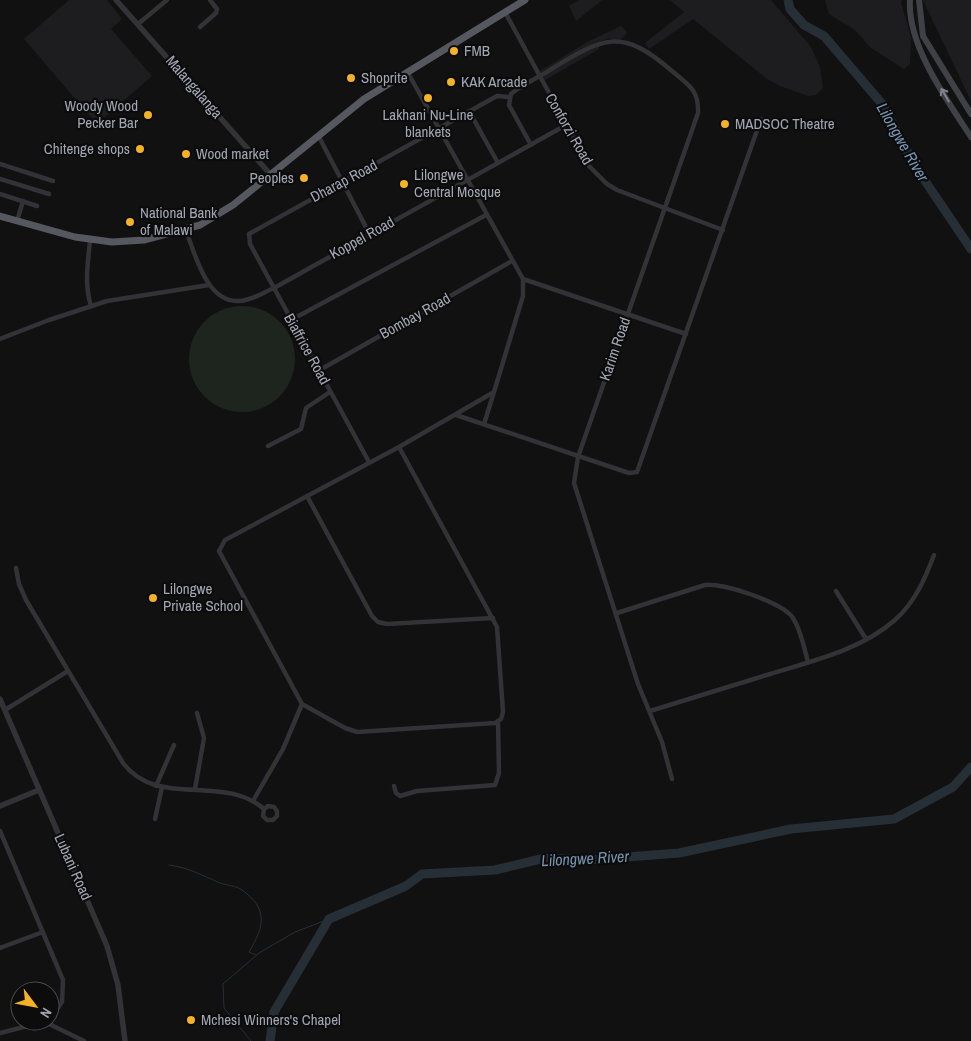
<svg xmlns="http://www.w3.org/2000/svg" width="971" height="1041" viewBox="0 0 971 1041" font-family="'Archivo Narrow',sans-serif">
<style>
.built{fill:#1d1d1f}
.green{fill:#1d251e}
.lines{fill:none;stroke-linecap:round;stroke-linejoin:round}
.stream{stroke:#272f36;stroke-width:1}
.river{stroke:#272f36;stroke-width:9}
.minor{stroke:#323237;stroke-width:4.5}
.tertiary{stroke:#323237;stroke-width:5.5}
.secondary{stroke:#404147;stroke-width:6}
.trunk{stroke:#56585f;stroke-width:7}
.oneway{stroke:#80838d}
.poi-dot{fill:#f4b227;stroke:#0c0c0d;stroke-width:2}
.labels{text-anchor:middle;stroke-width:4.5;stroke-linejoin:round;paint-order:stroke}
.poi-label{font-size:15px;fill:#a2a7b3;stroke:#0c0c0d;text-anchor:start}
.street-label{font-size:15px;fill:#a2a7b3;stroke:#0c0c0d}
.water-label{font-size:16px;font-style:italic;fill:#7794b0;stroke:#0c0c0d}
</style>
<rect width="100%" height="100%" fill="#111112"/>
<g class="built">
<path d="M69 0H107L122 19 111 29 152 76 97 124 24 39Z"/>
<path d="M579 0H602L576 21 569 6Z"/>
<path d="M670 0H771L811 47 820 67 823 88 816 95 808 96 780 86 767 79 693 19 649 49 645 43 684 12Z"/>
<path d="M825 0H902L901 3 911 37 910 64 904 69 871 48 855 30 829 14Z"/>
<path d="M923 0H971V101Z"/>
<path d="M621 26 627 32 625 36 620 40H613L610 38 599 42V49L545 80 540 71 589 41Z"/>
</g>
<circle class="green" cx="242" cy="359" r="53"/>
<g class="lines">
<g class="stream">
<path d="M169 865C190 868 201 875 220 883 226 885 237 886 242 890 269 909 264 927 249 952L256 955"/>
<path d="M251 1041 224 1008 223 984 259 953 295 932 329 919"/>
</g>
<g class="river">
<path d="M788 0 790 9 804 25 824 36 883 105 915 166 971 249"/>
<path d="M270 1041 274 1012 329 919 406 886 422 874 495 870 545 858 588 860 679 853 791 829 894 819 953 787 971 767"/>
</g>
<g class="minor">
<path d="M506 14 589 166 607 184 617 190 723 230"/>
<path d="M138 24 167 0"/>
<path d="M200 27 216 13 217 9 210 0"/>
<path d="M469 111 498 163"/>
<path d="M318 135 369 233"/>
<path d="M531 145 509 105 511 94C522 84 538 78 550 70 604 37 621 27 672 71 689 85 699 90 698 113L578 457 574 483 638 684 662 742 672 779"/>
<path d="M0 164 53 181"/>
<path d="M0 179 49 194"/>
<path d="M0 194 37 206"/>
<path d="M17 221 23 201"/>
<path d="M186 231C195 253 206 302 238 301 251 301 262 293 274 288L566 125"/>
<path d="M90 241C88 262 84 284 91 306"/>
<path d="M523 279 686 334"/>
<path d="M291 320 486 215"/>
<path d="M0 339 49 320 107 301 209 285"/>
<path d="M318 371 512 261"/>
<path d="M456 415 629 473 637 472 761 119"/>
<path d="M484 424 494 392"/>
<path d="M268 446 301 429 306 408 330 392"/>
<path d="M399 447 497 627 503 712 501 719 495 723 357 732 345 728 302 704 219 551 225 540 399 447 494 392 523 296V279L408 73"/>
<path d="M369 462 250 244 249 234 497 96 509 97"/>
<path d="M307 496 372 616 378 622 387 624 493 618"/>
<path d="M16 568 19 584 26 600 123 763C157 809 223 773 264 809L268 806 274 807 277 811V816L273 820H267L263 816 264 809"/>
<path d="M836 591 866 639"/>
<path d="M617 613 705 585C722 582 784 603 793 618 801 630 804 648 808 662"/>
<path d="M5 710 68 671"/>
<path d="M650 711C690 699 730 686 770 674 812 661 861 650 895 620 915 602 925 579 934 555"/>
<path d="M156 786 174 745"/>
<path d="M394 786 396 793 400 796 417 791 495 785 499 773 498 721"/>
<path d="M195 789 204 738 197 713"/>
<path d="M253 801 283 749 302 704"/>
<path d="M155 819 162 787"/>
<path d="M0 831 63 980 62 1002 50 1019"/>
<path d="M0 948 43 932"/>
<path d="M45 1022 84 1041"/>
<path d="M0 1033 47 1021"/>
</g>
<g class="tertiary">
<path d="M116 0 271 175"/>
<path d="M0 699 107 946 118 985 125 1041"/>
<path d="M0 806 39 790"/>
</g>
<g class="secondary">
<path d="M910 0C907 45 947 100 971 137"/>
<path d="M919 0 923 36 971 114"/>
</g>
<path class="trunk" d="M0 216 75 237 112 242 144 240 200 225 233 205 364 99 525 0"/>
</g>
<defs><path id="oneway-shaft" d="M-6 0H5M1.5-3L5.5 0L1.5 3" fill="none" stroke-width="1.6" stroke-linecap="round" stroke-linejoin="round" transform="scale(1.25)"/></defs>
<use class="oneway" href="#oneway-shaft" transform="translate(945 95) rotate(-120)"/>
<g class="poi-dot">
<circle cx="454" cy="51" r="5"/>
<circle cx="351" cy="78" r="5"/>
<circle cx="451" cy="82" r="5"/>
<circle cx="428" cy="98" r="5"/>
<circle cx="148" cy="115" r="5"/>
<circle cx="725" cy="124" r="5"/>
<circle cx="140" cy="149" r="5"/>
<circle cx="186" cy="154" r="5"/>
<circle cx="304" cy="178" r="5"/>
<circle cx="404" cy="184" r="5"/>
<circle cx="130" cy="222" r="5"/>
<circle cx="153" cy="598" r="5"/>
<circle cx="191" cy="1020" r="5"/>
</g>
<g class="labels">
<g class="poi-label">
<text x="464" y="56">FMB</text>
<text x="361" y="83">Shoprite</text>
<text x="461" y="87">KAK Arcade</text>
<text x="138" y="111" text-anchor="end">Woody Wood<tspan x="138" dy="17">Pecker Bar</tspan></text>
<text x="428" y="120" text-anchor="middle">Lakhani Nu-Line<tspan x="428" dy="17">blankets</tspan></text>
<text x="735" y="129">MADSOC Theatre</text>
<text x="130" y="154" text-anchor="end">Chitenge shops</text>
<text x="196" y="159">Wood market</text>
<text x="414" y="180">Lilongwe<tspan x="414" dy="17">Central Mosque</tspan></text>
<text x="294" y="183" text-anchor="end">Peoples</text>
<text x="140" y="218">National Bank<tspan x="140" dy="17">of Malawi</tspan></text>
<text x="163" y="594">Lilongwe<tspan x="163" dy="17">Private School</tspan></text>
<text x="201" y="1025">Mchesi Winners's Chapel</text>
</g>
<g class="street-label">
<text transform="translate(194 87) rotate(49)" y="5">Malangalanga</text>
<text transform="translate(569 129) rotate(60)" y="5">Conforzi Road</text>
<text transform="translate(344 181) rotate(-28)" y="5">Dharap Road</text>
<text transform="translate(362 238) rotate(-29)" y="5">Koppel Road</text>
<text transform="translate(415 316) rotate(-29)" y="5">Bombay Road</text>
<text transform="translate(307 349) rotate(61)" y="5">Biaffrice Road</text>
<text transform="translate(615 349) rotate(-71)" y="5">Karim Road</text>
<text transform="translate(73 867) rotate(66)" y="5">Lubani Road</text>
</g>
<g class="water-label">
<text transform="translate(903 142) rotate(60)" y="6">Lilongwe River</text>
<text transform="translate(585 858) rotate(-3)" y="6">Lilongwe River</text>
</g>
</g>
<g transform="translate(35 1006) rotate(122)"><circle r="24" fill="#0c0c0d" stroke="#484a4f"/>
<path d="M0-4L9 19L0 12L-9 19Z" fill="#f4b227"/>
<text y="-8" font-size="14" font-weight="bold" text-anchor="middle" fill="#a2a7b3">N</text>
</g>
</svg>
